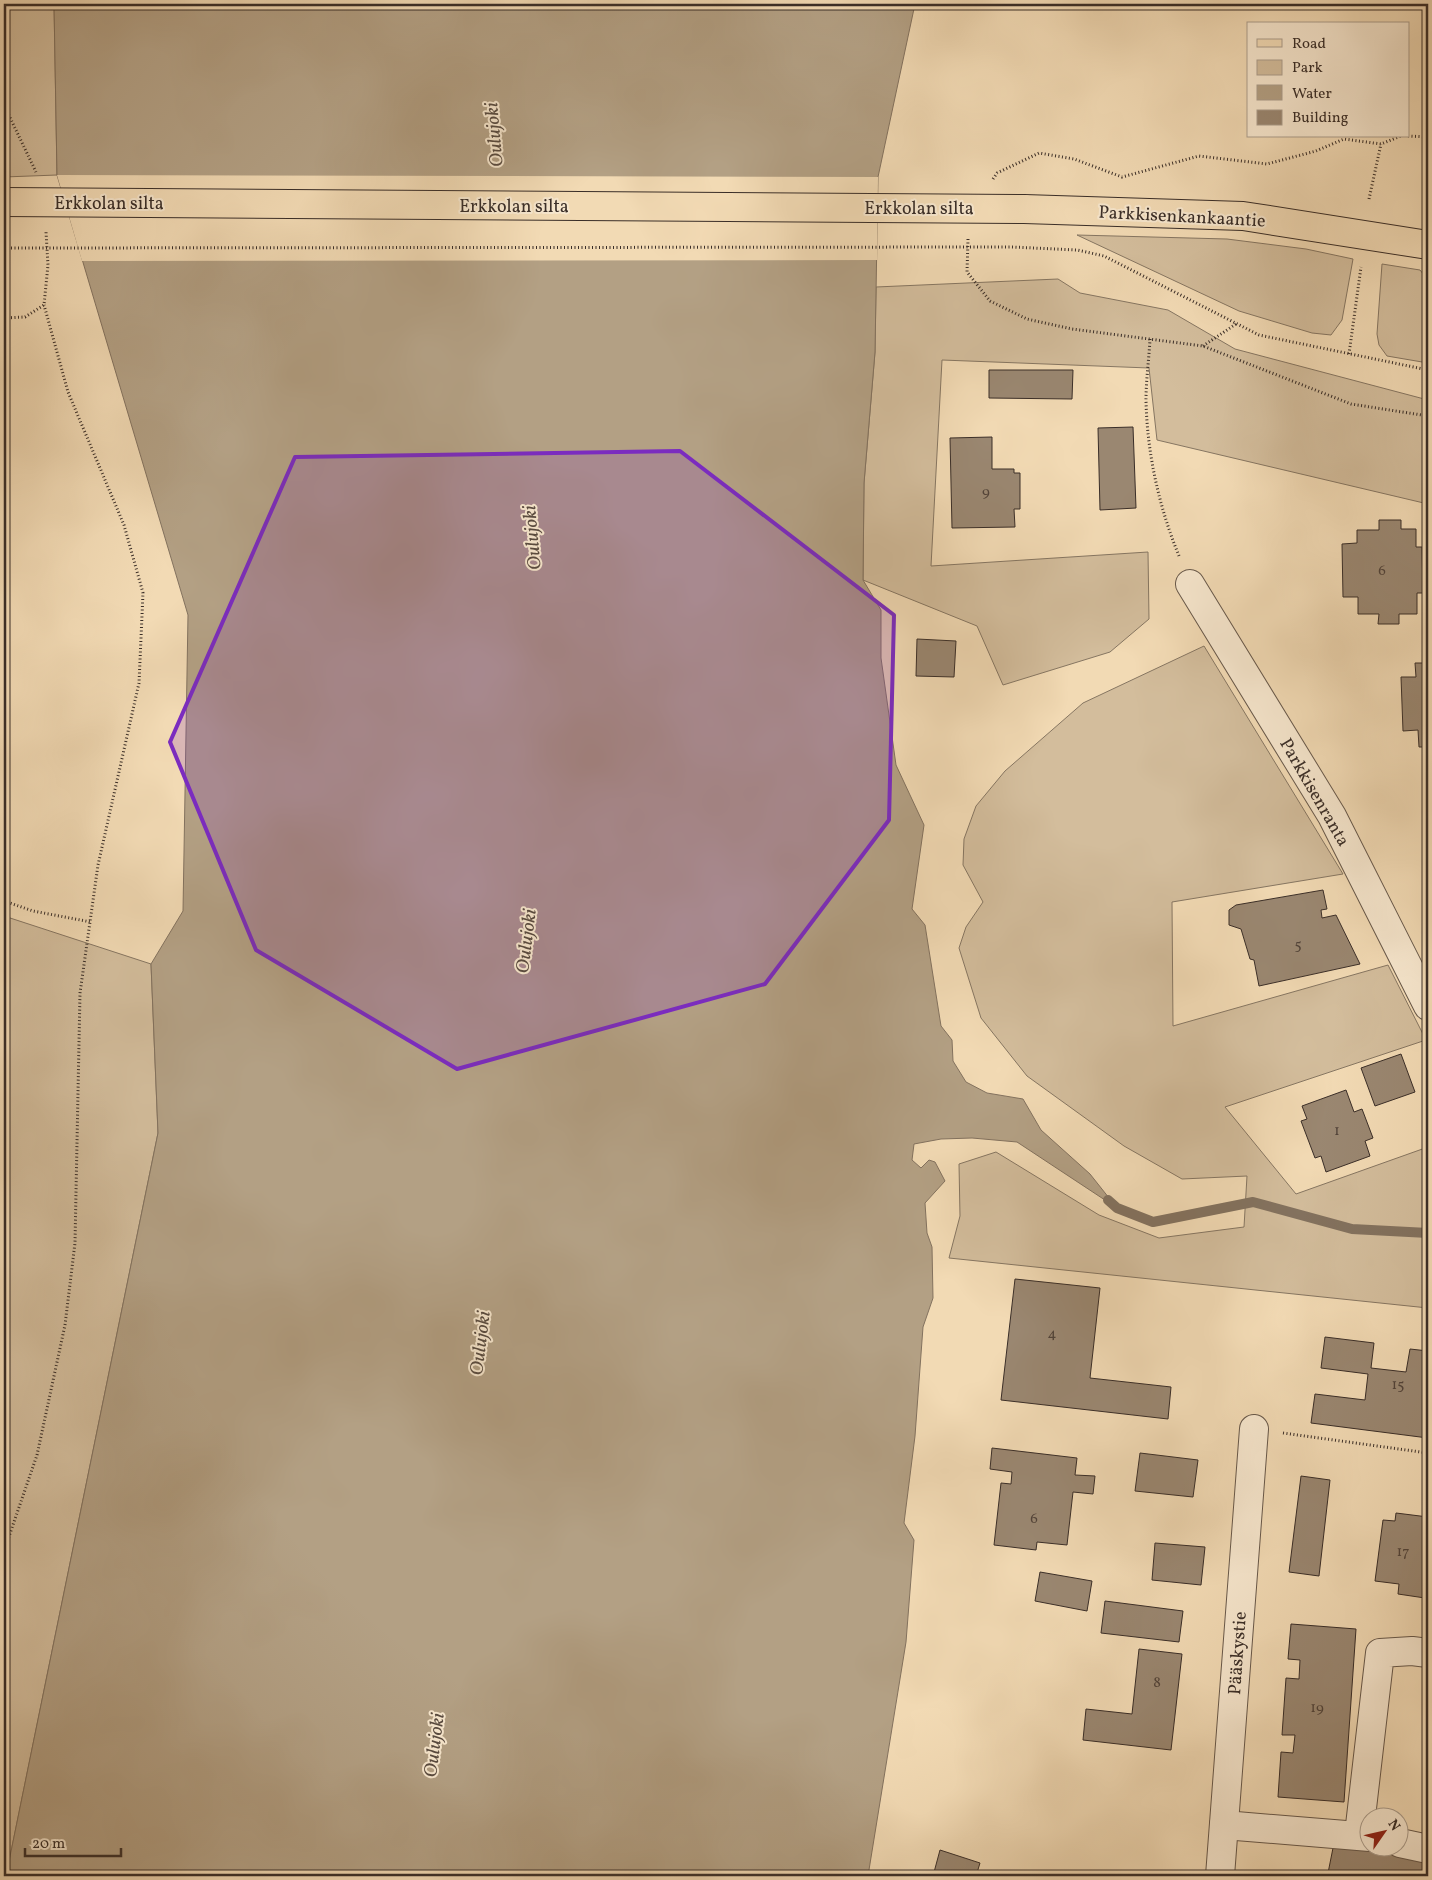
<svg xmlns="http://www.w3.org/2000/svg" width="1432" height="1880" viewBox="0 0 1432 1880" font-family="Vollkorn,serif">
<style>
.green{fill:#d3bd9c;stroke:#867662}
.water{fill:#b3a084;stroke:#83725f}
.pier{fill:#f2dab4}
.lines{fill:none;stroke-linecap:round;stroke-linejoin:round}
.stream{stroke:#83725f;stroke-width:10}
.building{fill:#9a8771;stroke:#3a2e28}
.minor-casing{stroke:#68594b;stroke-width:30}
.major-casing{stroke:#3a2e28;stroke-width:30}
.path{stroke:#3a2e28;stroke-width:3;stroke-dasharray:1 2.5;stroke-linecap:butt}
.minor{stroke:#f7e7ce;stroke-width:28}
.major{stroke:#f2dab4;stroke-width:28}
.major-bridge-casing{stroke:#3a2e28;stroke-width:30;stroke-linecap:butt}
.path-bridge{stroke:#3a2e28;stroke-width:3;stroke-dasharray:1 2.5;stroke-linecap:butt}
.major-bridge{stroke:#f2dab4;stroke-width:28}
.marked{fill:#7b2cbf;fill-opacity:0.2;stroke:#7b2cbf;stroke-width:4;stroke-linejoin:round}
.labels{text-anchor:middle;stroke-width:4;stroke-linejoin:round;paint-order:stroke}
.number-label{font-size:15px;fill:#52443a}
.street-label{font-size:18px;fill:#3a2e28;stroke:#f7e7ce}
.water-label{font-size:19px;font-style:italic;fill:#584a3f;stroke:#f7e7ce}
</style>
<rect width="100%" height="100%" fill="#f2dab4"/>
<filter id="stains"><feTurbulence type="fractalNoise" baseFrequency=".004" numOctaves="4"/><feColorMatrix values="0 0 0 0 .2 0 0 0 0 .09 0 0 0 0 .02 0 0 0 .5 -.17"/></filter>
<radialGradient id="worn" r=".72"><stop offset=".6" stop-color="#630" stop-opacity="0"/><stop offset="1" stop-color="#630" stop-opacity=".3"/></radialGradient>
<g class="green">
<path d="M4 4H54L57 175 4 177Z"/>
<path d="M1077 235 1227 239 1306 249 1353 259 1342 320 1331 335 1312 333 1239 311Z"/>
<path d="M1382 264 1420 270 1428 280V363L1387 356 1379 345 1377 334Z"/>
<path d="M1058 279 1080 293 1168 310 1235 349 1428 400V504L1157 440 1149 368 942 360 931 566 1148 552 1149 619 1110 652 1003 685 977 626 863 580 864 483 875 352 876 287Z"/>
<path d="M1204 646 1343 874 1172 902 1173 1026 1388 965 1426 1040 1225 1107 1296 1194 1428 1147V1308L949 1258 960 1216 959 1164 996 1152 1099 1215 1159 1238 1244 1227 1247 1176 1182 1179 1124 1146 1027 1076 981 1018 959 948 966 927 983 902 963 865 964 839 976 806 1005 771 1083 703Z"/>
<path d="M4 916 151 964 158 1133 6 1876H4Z"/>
</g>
<path class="water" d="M54 4H915L878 177 875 352 864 483 863 580 881 610V658L896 765 924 825 912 909 925 925 941 1026 952 1040 953 1061 966 1082 987 1093 1023 1099 1041 1130 1090 1174 1117 1208 1017 1142 972 1138 941 1139 914 1144 912 1160 921 1168 929 1160 935 1162 945 1181 925 1203 927 1233 932 1247 933 1298 923 1327 915 1436 904 1523 914 1540 906 1642 868 1876H6L158 1133 151 964 183 911 188 615 57 175Z"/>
<path class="pier" d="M57 175 878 177 877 260 82 261Z"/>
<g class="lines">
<path class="stream" d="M1108 1200 1117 1208 1153 1222 1253 1202 1352 1229 1428 1233"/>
</g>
<g class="building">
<path d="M989 370H1073L1072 399 989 398Z"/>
<path d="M1133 427 1136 508 1100 510 1098 428Z"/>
<path d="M992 437V469H1014V473H1020V509H1014L1015 527 952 528 950 438Z"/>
<path d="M1379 520H1401V529H1416V547H1422L1423 593H1417V614H1399V624H1378L1379 614H1358V597H1343L1342 544 1357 543V530H1379Z"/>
<path d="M917 639 956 641 954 677 916 676Z"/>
<path d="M1415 663H1428V747H1419L1418 730 1403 731 1401 677H1416Z"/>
<path d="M1323 890 1327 909 1321 910 1322 918 1336 915 1360 964 1259 986 1254 960 1250 959 1241 929 1229 925V910L1236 905Z"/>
<path d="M1401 1054 1415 1092 1375 1106 1361 1068Z"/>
<path d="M1346 1090 1354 1112 1362 1109 1373 1138 1365 1141 1370 1156 1326 1172 1321 1156 1315 1158 1301 1121 1307 1119 1302 1106Z"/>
<path d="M1015 1279 1100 1288 1090 1378 1171 1387 1168 1419 1001 1400Z"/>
<path d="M1325 1337 1374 1343 1371 1368 1406 1372 1410 1349 1428 1351V1438L1311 1423 1315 1394 1365 1400 1368 1374 1321 1368Z"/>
<path d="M992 1448 1077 1458 1075 1475 1095 1476 1093 1494 1073 1492 1067 1545 1037 1542 1036 1550 994 1545 1001 1483 1011 1484 1012 1472 990 1469Z"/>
<path d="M1140 1453 1198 1460 1193 1497 1135 1491Z"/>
<path d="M1301 1476 1330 1480 1319 1576 1289 1572Z"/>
<path d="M1396 1513 1428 1517V1588H1426L1425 1598 1398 1594 1399 1584 1375 1581 1383 1520 1395 1521Z"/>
<path d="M1155 1543 1205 1547 1201 1585 1152 1580Z"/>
<path d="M1040 1572 1092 1581 1087 1611 1035 1601Z"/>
<path d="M1105 1601 1183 1611 1179 1642 1101 1633Z"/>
<path d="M1291 1624 1356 1629 1344 1802 1278 1797 1281 1752 1293 1753 1295 1735H1282L1286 1678 1299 1679 1300 1660 1288 1659Z"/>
<path d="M1139 1649 1182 1654 1171 1750 1083 1740 1086 1709 1132 1714Z"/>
<path d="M1334 1843 1428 1862V1876H1343L1328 1873Z"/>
<path d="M940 1850 980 1863 976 1876H933Z"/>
</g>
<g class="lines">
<g class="minor-casing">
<g id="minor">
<path d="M1190 584 1332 816 1428 1006"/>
<path d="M1224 1825 1370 1837"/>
<path d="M1359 1834 1380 1653 1412 1651 1428 1653"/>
<path d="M1400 1843 1428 1849"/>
<path d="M1220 1876 1254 1429"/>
</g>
</g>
<g class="major-casing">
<path id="major" d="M1024 209 1243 216 1428 245"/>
</g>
<g class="path">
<path d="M4 105 36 172"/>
<path d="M1408 136 1428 137"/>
<path d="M993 179 997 173 1039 153 1074 159 1122 177 1199 156 1267 164 1316 151 1344 139 1381 144 1401 136"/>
<path d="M1369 199 1381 144"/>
<path d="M968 239 967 272 990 301 1027 319 1072 329 1203 346 1351 404 1428 416"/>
<path d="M1012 247 1077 250 1104 256 1259 335 1428 370"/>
<path d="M4 318 25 317 44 305 48 265 46 232"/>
<path d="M1150 339C1149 359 1146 380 1146 400 1147 453 1159 507 1179 556"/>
<path d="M1203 346 1236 324"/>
<path d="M1349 354 1361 267"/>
<path d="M4 901 33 911 91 922"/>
<path d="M1283 1433 1428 1453"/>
<path d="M4 1551 37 1455 65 1325 75 1243 80 993 98 865 139 683 143 593 124 525 68 392 44 305"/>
</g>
<use href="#minor" class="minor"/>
<use href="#major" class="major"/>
<g class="major-bridge-casing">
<path id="major-bridge" d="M4 202 1024 209"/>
</g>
<path class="path-bridge" d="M4 248 1012 247"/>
<use href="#major-bridge" class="major-bridge"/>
</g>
<path class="marked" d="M680 451 894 615 889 820 765 984 457 1069 256 950 170 742 295 457Z"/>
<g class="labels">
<g class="number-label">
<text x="986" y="496">9</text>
<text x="1382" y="575">6</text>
<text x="1298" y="949">5</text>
<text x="1337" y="1135">1</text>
<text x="1052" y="1338">4</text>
<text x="1398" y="1389">15</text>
<text x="1034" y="1523">6</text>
<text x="1403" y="1556">17</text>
<text x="1157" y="1687">8</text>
<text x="1317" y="1712">19</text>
</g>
<g class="street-label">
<text x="109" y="209">Erkkolan silta</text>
<text x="514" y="212">Erkkolan silta</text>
<text x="919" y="214">Erkkolan silta</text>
<text transform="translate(1182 216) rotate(3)" y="6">Parkkisenkankaantie</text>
<text transform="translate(1315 792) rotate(60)" y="6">Parkkisenranta</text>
<text transform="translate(1237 1653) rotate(-86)" y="6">Pääskystie</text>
</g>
<g class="water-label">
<text transform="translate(493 135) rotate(-95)" y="7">Oulujoki</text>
<text transform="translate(531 538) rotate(-95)" y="7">Oulujoki</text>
<text transform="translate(525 941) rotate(-83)" y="7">Oulujoki</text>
<text transform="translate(479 1343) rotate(-83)" y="7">Oulujoki</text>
<text transform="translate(433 1745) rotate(-83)" y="7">Oulujoki</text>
</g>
</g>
<rect width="1432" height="1880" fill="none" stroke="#f2dab4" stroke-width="20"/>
<rect x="5" y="5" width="1422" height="1870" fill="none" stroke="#3a2e28" stroke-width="2.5"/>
<rect x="10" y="10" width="1412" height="1860" fill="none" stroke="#3a2e28"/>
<rect x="1247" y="22" width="162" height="115" fill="#f7e7ce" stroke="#ab9d8c"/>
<rect x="1257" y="39" width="25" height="8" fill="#f2dab4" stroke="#ab9d8c"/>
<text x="1292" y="48" font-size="15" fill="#3a2e28">Road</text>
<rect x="1257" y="60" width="25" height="15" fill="#d3bd9c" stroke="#ab9d8c"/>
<text x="1292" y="72" font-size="15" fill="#3a2e28">Park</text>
<rect x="1257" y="85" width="25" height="15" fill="#b3a084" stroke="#ab9d8c"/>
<text x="1292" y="98" font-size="15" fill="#3a2e28">Water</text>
<rect x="1257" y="110" width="25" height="15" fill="#9a8771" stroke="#ab9d8c"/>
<text x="1292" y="122" font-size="15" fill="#3a2e28">Building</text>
<g transform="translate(1384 1832) rotate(56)"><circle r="24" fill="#f7e7ce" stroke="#ab9d8c"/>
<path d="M0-4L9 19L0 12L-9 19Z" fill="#8f2418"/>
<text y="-8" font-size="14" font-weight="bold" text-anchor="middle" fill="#3a2e28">N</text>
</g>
<path d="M25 1848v8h96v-8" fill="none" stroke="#3a2e28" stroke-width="2.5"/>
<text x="32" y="1848" font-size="15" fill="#3a2e28" stroke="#f7e7ce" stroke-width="4" paint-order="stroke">20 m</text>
<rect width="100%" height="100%" filter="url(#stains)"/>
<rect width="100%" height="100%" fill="url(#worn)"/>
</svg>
